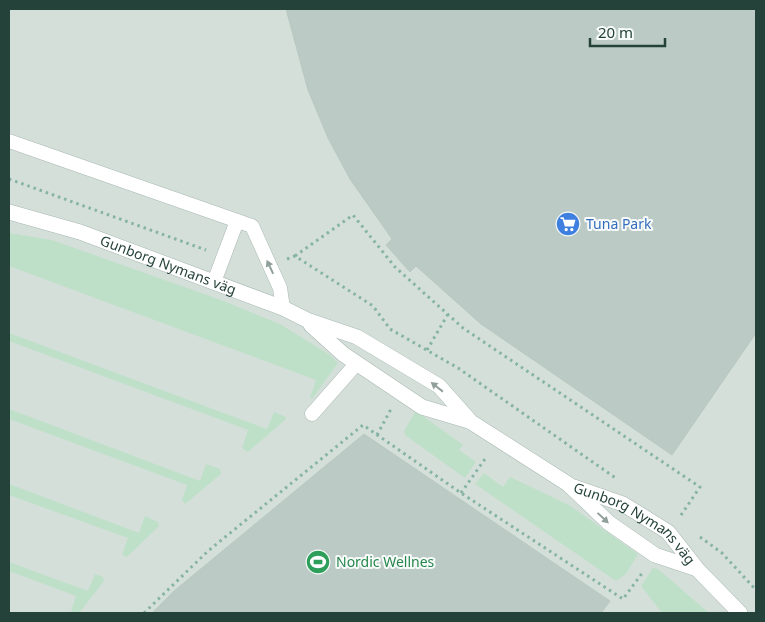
<svg xmlns="http://www.w3.org/2000/svg" width="765" height="622" viewBox="0 0 765 622" font-family="'Noto Sans',sans-serif">
<style>
.built{fill:#d4dfda}
.green{fill:#bfe0c8}
.building{fill:#bbcac4;stroke:#b8c9c2}
.lines{fill:none;stroke-linecap:round;stroke-linejoin:round}
.service-casing{stroke:#a8b8b2;stroke-width:15}
.minor-casing{stroke:#a8b8b2;stroke-width:16}
.path{stroke:#86b3a5;stroke-width:3;stroke-dasharray:2.5 4;stroke-linecap:butt}
.service{stroke:#fff;stroke-width:14}
.minor{stroke:#fff;stroke-width:15}
.oneway{fill:#92a09c}
.labels{text-anchor:middle;stroke-width:4;stroke-linejoin:round;paint-order:stroke}
.shop-label{font-size:14px;fill:#366cbe;stroke:#f7fbf9;text-anchor:start}
.street-label{font-size:14px;fill:#24423a;stroke:#f7fbf9}
.leisure-label{font-size:14px;fill:#27864d;stroke:#f7fbf9;text-anchor:start}
</style>
<rect width="100%" height="100%" fill="#e6efeb"/>
<rect class="built" x="9" y="9" width="747" height="604"/>
<g class="green">
<path d="M9 233 52 240 221 300 280 324 330 355 338 363 312 399 310 398 316 380 9 266Z"/>
<path d="M9 333 267 429 274 412 286 417V419L248 452 242 448 248 430 9 341Z"/>
<path d="M9 409 200 481 206 464 220 469 221 474 185 504 182 500 187 485 9 419Z"/>
<path d="M416 411 463 445 459 450 476 462 465 478 405 435 404 431Z"/>
<path d="M484 473 503 487 510 477 569 505 638 554 626 574 616 581 475 484Z"/>
<path d="M9 484 139 533 145 516 158 522 159 526 127 557 122 555 128 538 9 495Z"/>
<path d="M9 562 88 591 95 574 103 577 104 581 79 613 71 611 76 596 9 571Z"/>
<path d="M653 568 658 569 709 613H662L641 586Z"/>
</g>
<g class="building">
<path d="M286 9H756V333L672 455 481 324 416 266 410 272 386 245 392 239 350 179 328 138 308 90Z"/>
<path d="M364 434 610 601 601 613H152L174 591Z"/>
</g>
<g class="lines">
<g class="service-casing">
<g id="service">
<path d="M9 141 252 226 280 288 283 308"/>
<path d="M214 282 237 221"/>
<path d="M312 414 357 363"/>
</g>
</g>
<g class="minor-casing">
<g id="minor">
<path id="s1" d="M9 212 80 232 283 308 307 320 357 337 439 386 471 422 568 484 609 523 655 555 697 569"/>
<path d="M311 325 343 354 422 407 469 421"/>
<path id="s2" d="M574 487 623 504 668 532 697 569 740 613"/>
</g>
</g>
<g class="path">
<path d="M9 179 206 250"/>
<path d="M295 256 353 215 395 267 463 328 700 487 679 518"/>
<path d="M287 259 295 256 373 306 390 329 458 368 617 479"/>
<path d="M427 350 448 314"/>
<path d="M377 435 391 409"/>
<path d="M461 493 485 459"/>
<path d="M700 537 722 553 756 590"/>
<path d="M144 613 208 551 363 425 461 493 623 599 643 572"/>
</g>
<use href="#service" class="service"/>
<use href="#minor" class="minor"/>
</g>
<defs><path id="oneway-solid" d="M-6-.8H1V-3.2L6.5 0L1 3.2V.8H-6Z" transform="scale(1.25)"/></defs>
<g class="oneway">
<use href="#oneway-solid" transform="translate(270 267) rotate(-115)"/>
<use href="#oneway-solid" transform="translate(437 387) rotate(-142)"/>
<use href="#oneway-solid" transform="translate(603 518) rotate(43)"/>
</g>
<defs>
<g id="supermarket-disc" transform="scale(1.25)"><circle r="9.5" fill="#3f7fe0" stroke="#f7fbf9"/><path d="M-6-5.5h2.5l.6 2H6L4.5 2H-2.5L-4.4-4H-6ZM-1.5 3.2a1.3 1.3 0 1 0 .1 0ZM3 3.2a1.3 1.3 0 1 0 .1 0Z" fill="#fff"/></g>
<g id="stadium-disc" transform="scale(1.25)"><circle r="9.5" fill="#2e9e5b" stroke="#f7fbf9"/><path d="M0-5a6.5 5 0 1 0 0 10a6.5 5 0 1 0 0-10ZM-3.5-1.8h7v3.6h-7Z" fill="#fff"/></g>
</defs>
<g fill-rule="evenodd">
<use href="#supermarket-disc" x="568" y="224"/>
<use href="#stadium-disc" x="318" y="562"/>
</g>
<g class="labels">
<g class="shop-label">
<text x="586" y="229">Tuna Park</text>
</g>
<g class="street-label">
<text dy="5" stroke="none"><textPath href="#s1" startOffset="168">Gunborg Nymans väg</textPath></text>
<text dy="5" stroke="none"><textPath href="#s2" startOffset="72">Gunborg Nymans väg</textPath></text>
</g>
<g class="leisure-label">
<text x="336" y="567">Nordic Wellnes</text>
</g>
</g>
<rect width="765" height="622" fill="none" stroke="#24423a" stroke-width="20"/>
<path d="M590 38v8h75v-8" fill="none" stroke="#24423a" stroke-width="2.5"/>
<text x="598" y="38" font-size="15" fill="#24423a" stroke="#f7fbf9" stroke-width="4" paint-order="stroke">20 m</text>
</svg>
